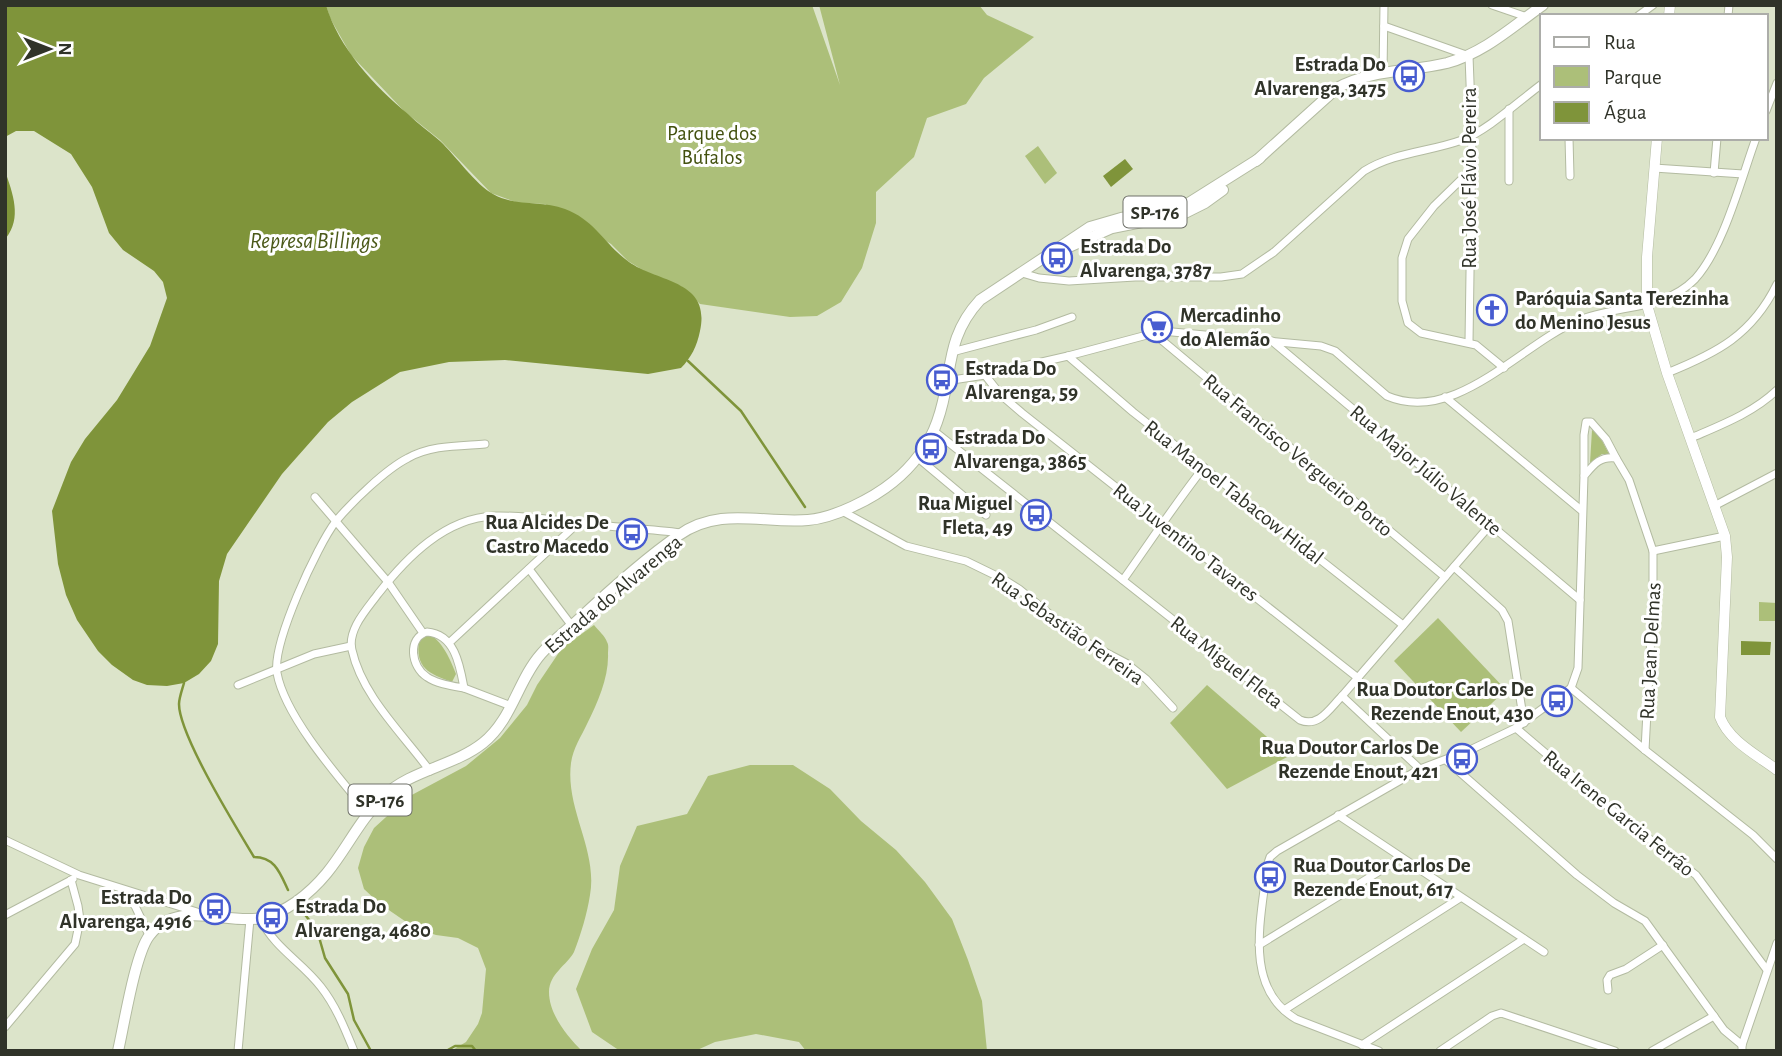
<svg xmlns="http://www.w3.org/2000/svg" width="1782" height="1056" viewBox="0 0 1782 1056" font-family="'Alegreya Sans',sans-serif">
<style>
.green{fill:#acbf79}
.water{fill:#7f943a}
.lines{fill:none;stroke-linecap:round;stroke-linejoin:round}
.stream{stroke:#7f943a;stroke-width:2.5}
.minor-casing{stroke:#b3bba1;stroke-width:9}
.secondary-casing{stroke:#b3bba1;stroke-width:11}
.primary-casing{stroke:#b3bba1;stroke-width:12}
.minor{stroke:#fff;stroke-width:7}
.secondary{stroke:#fff;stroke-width:10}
.primary{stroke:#fff;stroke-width:10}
.labels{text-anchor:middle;stroke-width:6;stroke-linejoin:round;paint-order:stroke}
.shield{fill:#fff;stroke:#6e7069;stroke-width:2}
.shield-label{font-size:19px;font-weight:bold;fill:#303329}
.poi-label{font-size:21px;font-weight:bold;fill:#303329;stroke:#fff;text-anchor:start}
.park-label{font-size:21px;fill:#43510f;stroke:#fff}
.street-label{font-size:21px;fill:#303329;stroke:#fff}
.water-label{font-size:23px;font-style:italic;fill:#4b5919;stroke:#fff}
</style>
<rect width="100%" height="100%" fill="#dce4ca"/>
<g class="green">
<path d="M326 5H812L840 85 819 5H979L987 15 1034 37 984 78 966 104 927 118 914 157 876 192V223L862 268 841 302 817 316 790 317 700 304 681 286 646 272 628 261 611 244 545 204 518 203 491 193 440 140 405 112 351 55 330 18Z"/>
<path d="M1038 146 1057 173 1045 184 1025 156Z"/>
<path d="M1592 430 1598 433 1609 454H1602L1590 463Z"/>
<path d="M1759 602 1777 603V621H1759Z"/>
<path d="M1438 618 1506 690 1461 732 1394 661Z"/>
<path d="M594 625C598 630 605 636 607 642 609 645 608 649 608 653 609 677 598 702 587 724 581 737 573 748 571 763 565 809 598 850 590 895 587 914 581 934 574 952 567 965 549 974 549 992 549 1014 567 1036 582 1051H451L466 1042 478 1024 482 1013 486 969 478 948 458 938 436 935 415 928 380 904 364 889 358 868 364 847 374 828 408 797 466 766 500 738 527 705 537 685 562 648Z"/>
<path d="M427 633C442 640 450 659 456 674L452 682C429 674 415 668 419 640Z"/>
<path d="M1207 685 1289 756 1227 789 1170 723Z"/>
<path d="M750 765H793L830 789 861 821 896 850 925 882 952 919 968 960 982 1001 987 1051H806L799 1042 756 1034 715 1042 695 1051H620L592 1032 576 989 592 949 614 910 620 866 637 826 687 814 708 776Z"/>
</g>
<g class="water">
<path d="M5 5H326C338 47 375 87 408 114 418 124 430 132 440 141 455 155 476 185 493 194 516 207 541 200 565 209 595 220 605 245 629 262 659 283 711 280 700 331 697 346 691 358 681 368L648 374 505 360 449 362 400 372 352 402 328 422 282 474 227 554 219 581 218 644 211 661 199 674 184 683 167 686 147 685 133 680 112 665 98 651 77 620 66 595 58 564 52 511 71 462 85 439 117 400 150 346 167 298 163 282 154 271 123 250 109 233 92 187 71 154 34 131H16L5 137Z"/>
<path d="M1125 159 1133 169 1111 187 1103 176Z"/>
<path d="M5 171C13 194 22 218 6 238Z"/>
<path d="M1741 641 1771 642 1770 655H1741Z"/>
</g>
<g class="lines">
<g class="stream">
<path d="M688 361 741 411 805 507"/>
<path d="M184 683C182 690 179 698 179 704 179 735 236 827 254 857 275 857 280 873 288 890"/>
<path d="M299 907 317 930 325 958 348 994 354 1020 371 1051"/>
<path d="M446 1051 455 1046H472L476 1051"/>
</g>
<g class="minor-casing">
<g id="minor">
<path d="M1492 5 1527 17"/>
<path d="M1638 16 1653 5"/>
<path d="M1728 16 1729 5"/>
<path d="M1384 26 1469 56 1472 135 1469 342"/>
<path d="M1383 73 1384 5"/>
<path d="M1509 109V181"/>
<path d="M1766 111 1777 83"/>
<path d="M1569 138 1570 176"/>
<path d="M1654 168 1743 174"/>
<path d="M1472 169 1434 206 1408 239 1402 258V301L1408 323 1421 333 1476 345 1504 368"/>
<path d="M1714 173 1717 138"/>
<path d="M1022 273 1039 278 1069 281 1135 277H1221L1242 274 1274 252 1364 171C1395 152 1429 152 1462 140 1487 131 1520 100 1542 84"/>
<path d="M1152 332 1445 577"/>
<path d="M1272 341 1580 600"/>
<path d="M952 352 1036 330 1072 317"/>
<path d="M1068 356 1133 412 1403 625"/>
<path d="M1667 373C1717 353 1752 335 1777 284"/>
<path d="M985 375 1000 394 1022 413 1358 678"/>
<path d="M946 381 985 375 1068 356 1162 331 1321 346 1335 351 1387 396C1455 425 1520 345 1577 321 1616 304 1663 312 1695 279 1724 247 1741 179 1756 138"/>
<path d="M1445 397 1581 510"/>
<path d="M934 431 1300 720C1319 728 1330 708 1342 696L1491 524"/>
<path d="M1691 438C1721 425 1753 413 1777 390"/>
<path d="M917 457 986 515"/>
<path d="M1584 475V435L1586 422H1591L1606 439 1616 458"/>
<path d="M315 497 388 582 423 633"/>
<path d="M1716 505 1777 473"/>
<path d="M842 511 906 546 966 561 1003 579 1019 589 1080 639 1126 663 1146 679 1173 708"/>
<path d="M1454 567 1502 610 1508 621 1524 723"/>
<path d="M529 569 572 626"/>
<path d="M1123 580C1150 542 1175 504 1204 467"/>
<path d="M427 632C455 634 460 666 464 688 452 686 437 684 427 677 411 667 407 638 427 632Z"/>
<path d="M449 643 578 523"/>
<path d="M238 685 314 654 351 646"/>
<path d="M464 688 511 706"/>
<path d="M1571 688 1645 750 1753 835 1777 859"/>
<path d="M1342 696 1420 769"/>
<path d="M1516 728 1611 809 1696 875 1767 970"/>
<path d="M1645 750 1653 597V551"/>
<path d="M1446 760 1577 875 1614 903 1645 921 1724 1030 1742 1045"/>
<path d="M430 771C403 734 362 696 352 650 347 630 367 609 378 594 407 557 445 518 494 516 523 515 551 520 580 523 613 527 647 529 681 533"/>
<path d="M369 814C340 779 285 717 277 673 272 643 317 546 336 521 352 502 386 469 408 458 431 445 459 446 485 444"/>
<path d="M1338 815 1544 952"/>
<path d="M5 840 79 875 197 912"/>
<path d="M125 893 135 906 149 935"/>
<path d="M5 915 73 879"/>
<path d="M260 918C275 949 301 961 321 987 336 1006 345 1029 354 1051"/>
<path d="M1259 945 1401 858"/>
<path d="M1608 990 1607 980 1610 975 1626 969 1663 945"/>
<path d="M1284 1010 1460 898"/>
<path d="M5 1027 75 944 80 920 78 906 71 880"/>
<path d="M1362 1045 1524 939"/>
<path d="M238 1051 250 919"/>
<path d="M1379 1051 1296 1019C1242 987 1262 916 1267 866L1270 857 1277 851 1420 769 1470 750 1516 728 1571 688 1578 668 1584 476C1594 464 1600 456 1616 458L1629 480 1653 551 1725 536"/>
<path d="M1440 1051 1492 1016 1501 1013 1615 1051"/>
<path d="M1652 1051 1714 1016"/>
<path d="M1742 1051V1045L1777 943"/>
</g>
</g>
<g class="secondary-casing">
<g id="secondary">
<path d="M1669 16 1670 5"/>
<path d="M1657 138 1647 257V305L1667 373 1725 536 1727 557 1720 717C1729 741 1757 755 1777 770"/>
</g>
</g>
<g class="primary-casing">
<g id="primary">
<path d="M1256 161 1337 88C1371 69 1410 72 1447 63 1484 53 1512 27 1543 5"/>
<path d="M1183 214 1205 203 1223 190"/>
<path d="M1053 254 1112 228 1167 217"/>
<path d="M118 1051C124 1025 135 955 149 936 177 898 225 925 262 918 274 915 286 909 296 902 340 871 349 830 384 796 411 770 454 766 483 743 512 720 518 680 541 654 552 641 566 631 578 620 610 590 643 560 679 535 720 506 763 524 808 520 834 518 872 499 893 482 912 467 929 445 937 422 954 376 943 340 980 300L1090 227 1121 218 1161 212 1187 204 1260 158"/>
</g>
</g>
<use href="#minor" class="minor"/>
<use href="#secondary" class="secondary"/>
<use href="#primary" class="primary"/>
</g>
<defs>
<g id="bus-ring" transform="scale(1.575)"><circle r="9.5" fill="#fff" stroke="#475cd0" stroke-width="1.5"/><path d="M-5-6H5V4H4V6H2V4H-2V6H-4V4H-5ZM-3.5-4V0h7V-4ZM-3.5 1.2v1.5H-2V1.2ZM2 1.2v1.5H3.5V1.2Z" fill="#475cd0"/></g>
<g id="church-ring" transform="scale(1.575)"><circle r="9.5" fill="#fff" stroke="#475cd0" stroke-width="1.5"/><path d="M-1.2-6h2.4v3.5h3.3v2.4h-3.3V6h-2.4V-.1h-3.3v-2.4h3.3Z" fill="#475cd0"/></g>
<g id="supermarket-ring" transform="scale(1.575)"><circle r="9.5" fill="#fff" stroke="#475cd0" stroke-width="1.5"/><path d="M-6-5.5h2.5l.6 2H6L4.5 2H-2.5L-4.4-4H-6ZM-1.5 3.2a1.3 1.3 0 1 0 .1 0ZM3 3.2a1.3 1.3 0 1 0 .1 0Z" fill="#475cd0"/></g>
</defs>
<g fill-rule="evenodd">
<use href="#bus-ring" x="1409" y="76"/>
<use href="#bus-ring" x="1057" y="258"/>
<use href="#church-ring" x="1492" y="310"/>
<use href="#supermarket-ring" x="1157" y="327"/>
<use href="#bus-ring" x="942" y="380"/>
<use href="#bus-ring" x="931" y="449"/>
<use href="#bus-ring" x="1036" y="515"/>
<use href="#bus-ring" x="632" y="534"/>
<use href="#bus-ring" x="1557" y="701"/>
<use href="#bus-ring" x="1462" y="759"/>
<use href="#bus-ring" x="1270" y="877"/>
<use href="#bus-ring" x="215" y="909"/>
<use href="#bus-ring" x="272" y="918"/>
</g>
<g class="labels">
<g class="shield">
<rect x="1123.5" y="196.5" width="63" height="31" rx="5"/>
<rect x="348.5" y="784.5" width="63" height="31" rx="5"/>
</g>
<g class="shield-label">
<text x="1155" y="219">SP-176</text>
<text x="380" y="807">SP-176</text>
</g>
<g class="poi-label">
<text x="1386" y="71" text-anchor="end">Estrada Do<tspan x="1386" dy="24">Alvarenga, 3475</tspan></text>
<text x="1080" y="253">Estrada Do<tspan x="1080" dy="24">Alvarenga, 3787</tspan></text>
<text x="1515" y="305">Paróquia Santa Terezinha<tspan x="1515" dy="24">do Menino Jesus</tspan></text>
<text x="1180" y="322">Mercadinho<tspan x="1180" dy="24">do Alemão</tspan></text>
<text x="965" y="375">Estrada Do<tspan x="965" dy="24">Alvarenga, 59</tspan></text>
<text x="954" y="444">Estrada Do<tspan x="954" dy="24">Alvarenga, 3865</tspan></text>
<text x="1013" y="510" text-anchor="end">Rua Miguel<tspan x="1013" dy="24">Fleta, 49</tspan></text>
<text x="609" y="529" text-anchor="end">Rua Alcides De<tspan x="609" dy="24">Castro Macedo</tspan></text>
<text x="1534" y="696" text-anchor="end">Rua Doutor Carlos De<tspan x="1534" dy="24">Rezende Enout, 430</tspan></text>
<text x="1439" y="754" text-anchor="end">Rua Doutor Carlos De<tspan x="1439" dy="24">Rezende Enout, 421</tspan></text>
<text x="1293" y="872">Rua Doutor Carlos De<tspan x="1293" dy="24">Rezende Enout, 617</tspan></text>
<text x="192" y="904" text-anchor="end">Estrada Do<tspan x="192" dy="24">Alvarenga, 4916</tspan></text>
<text x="295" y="913">Estrada Do<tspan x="295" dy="24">Alvarenga, 4680</tspan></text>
</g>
<g class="park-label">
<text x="712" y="140">Parque dos<tspan x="712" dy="24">Búfalos</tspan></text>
</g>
<g class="street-label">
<text transform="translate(1469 178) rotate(-90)" y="7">Rua José Flávio Pereira</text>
<text transform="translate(1298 455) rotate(40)" y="7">Rua Francisco Vergueiro Porto</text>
<text transform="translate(1426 470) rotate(40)" y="7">Rua Major Júlio Valente</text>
<text transform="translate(1234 492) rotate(38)" y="7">Rua Manoel Tabacow Hidal</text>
<text transform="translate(1186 542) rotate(38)" y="7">Rua Juventino Tavares</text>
<text transform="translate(613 594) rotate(-40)" y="7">Estrada do Alvarenga</text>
<text transform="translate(1068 628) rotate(35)" y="7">Rua Sebastião Ferreira</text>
<text transform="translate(1650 651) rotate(-87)" y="7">Rua Jean Delmas</text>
<text transform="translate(1227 662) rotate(38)" y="7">Rua Miguel Fleta</text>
<text transform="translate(1619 813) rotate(39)" y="7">Rua Irene Garcia Ferrão</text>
</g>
<g class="water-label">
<text x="314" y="248">Represa Billings</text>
</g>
</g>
<rect width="1782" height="1056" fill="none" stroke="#303329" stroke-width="14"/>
<rect x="1540" y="14" width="228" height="126" fill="#ffffff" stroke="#acada9" stroke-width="2"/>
<rect x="1554" y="37" width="35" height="10" fill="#ffffff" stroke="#acada9" stroke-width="2"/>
<text x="1604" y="49" font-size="21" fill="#303329">Rua</text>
<rect x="1554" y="66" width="35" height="21" fill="#acbf79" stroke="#acada9" stroke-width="2"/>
<text x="1604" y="84" font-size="21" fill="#303329">Parque</text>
<rect x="1554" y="102" width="35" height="21" fill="#7f943a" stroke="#acada9" stroke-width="2"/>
<text x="1604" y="119" font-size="21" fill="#303329">Água</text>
<g transform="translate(49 49) rotate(90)" stroke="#ffffff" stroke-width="5" paint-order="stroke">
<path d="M0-5L12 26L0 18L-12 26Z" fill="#303329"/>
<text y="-10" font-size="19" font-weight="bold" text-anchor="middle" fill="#303329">N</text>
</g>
</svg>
